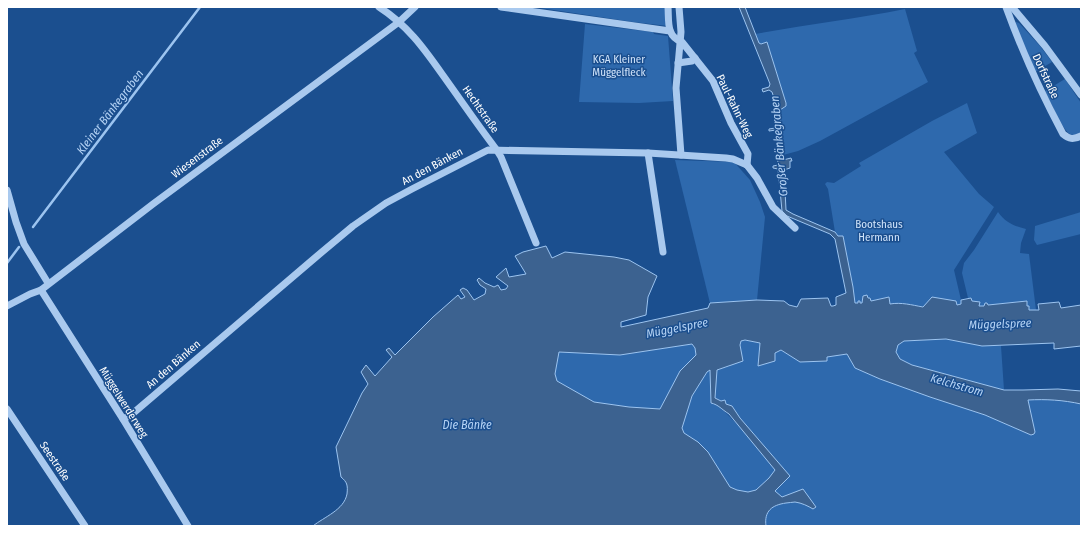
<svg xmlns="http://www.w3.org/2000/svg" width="1088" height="533" viewBox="0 0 1088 533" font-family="'Fira Sans Condensed',sans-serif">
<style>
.green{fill:#2e69ad}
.water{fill:#3c6290;stroke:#9cc4f0;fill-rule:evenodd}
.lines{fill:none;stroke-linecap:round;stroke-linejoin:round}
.stream{stroke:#9cc4f0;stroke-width:2.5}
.minor{stroke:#a9c9ee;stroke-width:7}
.labels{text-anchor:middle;stroke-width:3;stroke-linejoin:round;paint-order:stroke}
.park-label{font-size:11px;fill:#cfe3fa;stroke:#1b4f8f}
.street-label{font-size:11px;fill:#fff;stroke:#1b4f8f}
.water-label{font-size:12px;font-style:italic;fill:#b5d3f5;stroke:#1b4f8f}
</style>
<rect width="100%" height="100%" fill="#1b4f8f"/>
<g class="green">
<path d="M534 7H667L668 26 633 22Z"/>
<path d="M905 9 917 51 914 53 928 82 820 141 798 151 783 155 780 112V110L786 106V103L767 42 761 44 759 43 755 34C805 25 855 19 905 9Z"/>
<path d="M1016 22 1019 23 1040 46 1052 62 1035 72 1015 23Z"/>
<path d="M585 24 653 32 654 34 668 36 673 101 639 103 579 102Z"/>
<path d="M1065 79 1081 103V133C1078 134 1075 136 1072 135 1063 133 1050 100 1045 91Z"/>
<path d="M967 103 977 133 944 152 979 194 994 207 954 270 961 300V304L957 305 956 301C947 302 931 307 922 306 911 306 901 301 890 304L888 297 862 303H860V301L858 303H855L853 287 843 236H838L835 232 828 189 825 184 827 182 834 183 861 166 859 163 932 121Z"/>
<path d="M675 160 734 162 750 180 760 202 765 217 757 300 710 303Z"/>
<path d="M998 212C1006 223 1014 226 1026 229L1021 243 1020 253 1029 254 1036 310H1029L1027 306 1026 301 988 305 985 303 984 306H979L976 301H972L971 298H968L962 273 964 263 974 250Z"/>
<path d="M1081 212V234L1037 245 1034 240 1035 226Z"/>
<path d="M946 339 982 346H1001L1004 390 912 365 900 359 896 352 898 345 904 341Z"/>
<path d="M745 340 760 343 758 365 775 353 781 350 800 362 827 360 826 357 847 354 855 368 880 379 930 397 985 415 1031 435 1035 432 1027 397 1081 395V526H654L473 392 541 349 620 355 692 344 695 348 696 355 682 427 692 396 707 372 710 370 711 403 718 405 737 424 740 418 732 406 726 404 725 401H721L715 398 716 373 717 370 730 366 741 341Z"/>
</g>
<path class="water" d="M739 7H745L759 43 761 44 767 42 786 103V106L780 110V112L783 160 791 158 792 161H790V168L784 170 786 210 793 214 835 232 838 236H843L853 287 855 303H858V301H860V303H862L863 296 867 295 868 298H870L871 301 889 297 890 304C901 302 912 305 923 307L932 297 956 301 957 305 961 304V300L971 298 972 301 980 302 979 306H984L985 303H987L988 305 1027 301V306H1029V310H1039L1038 304 1059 302 1061 308 1081 305V346L1054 349V343L982 346 946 339 904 341 898 345 896 352 900 359 912 365 1004 390H1023L1058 389 1081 391V404C1063 400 1046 399 1028 400L1035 432 1034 434 1031 435 985 415 930 397 880 379 855 368 847 354 827 357V361L800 362 781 350 775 353V361L758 366 760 343 745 340 741 341 740 345 743 361 717 370 715 398 721 401 725 400 726 404 732 406 740 418 790 476 775 491 782 497 803 489 816 507 813 509C808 506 802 503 795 502 792 502 789 503 786 503 772 505 764 511 766 526H313C324 517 344 510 347 494 348 485 347 482 341 477L336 447 362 393 368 384 361 372 366 365 375 376 392 357 386 350 389 348 395 355 433 317 458 295 461 299 465 297 460 290 463 288 467 290 474 300 485 294 486 289 480 285 477 280 479 278 485 283 494 287 498 285 501 290 506 289 508 286 496 277 506 268 509 277 526 274 515 256 523 252 546 246 552 258 565 252 614 257 629 260 657 276 648 297 646 315 621 322V327L708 308 710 303 757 300 784 301 789 305 797 307 801 299 828 298 831 306H833L836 305V297L846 293 835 239 830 234 787 216 782 211 778 169 773 168V166L778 165 776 130 769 131V129L775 128 776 126 775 101 772 92 769 90 763 92 762 89 769 87 770 84ZM692 344 695 348 696 355 680 371 660 409 629 407 594 402 557 381 555 374 559 352 620 355ZM710 370 711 403C719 405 721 409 729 414L775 470 769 478 756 490 748 492 737 490 730 487 708 452 698 442 684 433 682 428 692 396 707 372Z"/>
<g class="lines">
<g class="stream">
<path d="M33 227 200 7"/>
<path d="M7 263 19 247"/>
</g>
<g class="minor">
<path d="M379 7C407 25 423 47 442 74 460 99 477 124 496 149L501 157 536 243"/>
<path d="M501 7 670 31"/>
<path d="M668 7C669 22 666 36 682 42L713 81 731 123 748 154 747 165"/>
<path d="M679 7 681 32 676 88 681 155"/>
<path d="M1006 7C1022 51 1041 93 1063 134 1069 139 1073 140 1081 136"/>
<path d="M1012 7 1045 46 1081 95"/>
<path d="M678 63 692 61 695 58"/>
<path d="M648 153 663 252"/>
<path d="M7 190 16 222 24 244 48 283"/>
<path d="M41 290 123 419 188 526"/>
<path d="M7 306 30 294 41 290 153 204 399 22 415 7"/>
<path d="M7 409 85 526"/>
<path d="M123 419 131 415 316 257 353 226 386 203 412 189 488 150 648 153 726 158 733 159 747 165 757 178 773 207 795 228"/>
</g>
</g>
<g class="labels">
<g class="park-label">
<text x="619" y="63">KGA Kleiner<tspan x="619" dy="13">Müggelfleck</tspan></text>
<text x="879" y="228">Bootshaus<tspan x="879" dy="13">Hermann</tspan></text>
</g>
<g class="street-label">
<text transform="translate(1046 76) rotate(65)" y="4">Dorfstraße</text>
<text transform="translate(735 106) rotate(64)" y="4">Paul-Rahn-Weg</text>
<text transform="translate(481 109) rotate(55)" y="4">Hechtstraße</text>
<text transform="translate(197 157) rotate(-37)" y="4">Wiesenstraße</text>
<text transform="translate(432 166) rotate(-28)" y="4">An den Bänken</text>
<text transform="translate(173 364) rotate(-41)" y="4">An den Bänken</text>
<text transform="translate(124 402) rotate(58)" y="4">Müggelwerderweg</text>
<text transform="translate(55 461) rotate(56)" y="4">Seestraße</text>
</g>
<g class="water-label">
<text transform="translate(110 112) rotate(-53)" y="4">Kleiner Bänkegraben</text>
<text transform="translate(779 146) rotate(-95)" y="4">Großer Bänkegraben</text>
<text transform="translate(1000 324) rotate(-2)" y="4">Müggelspree</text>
<text transform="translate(677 328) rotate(-11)" y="4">Müggelspree</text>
<text transform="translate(957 385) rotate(16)" y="4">Kelchstrom</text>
<text x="467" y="429">Die Bänke</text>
</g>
</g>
<rect width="1088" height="533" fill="none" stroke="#ffffff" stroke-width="16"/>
</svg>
